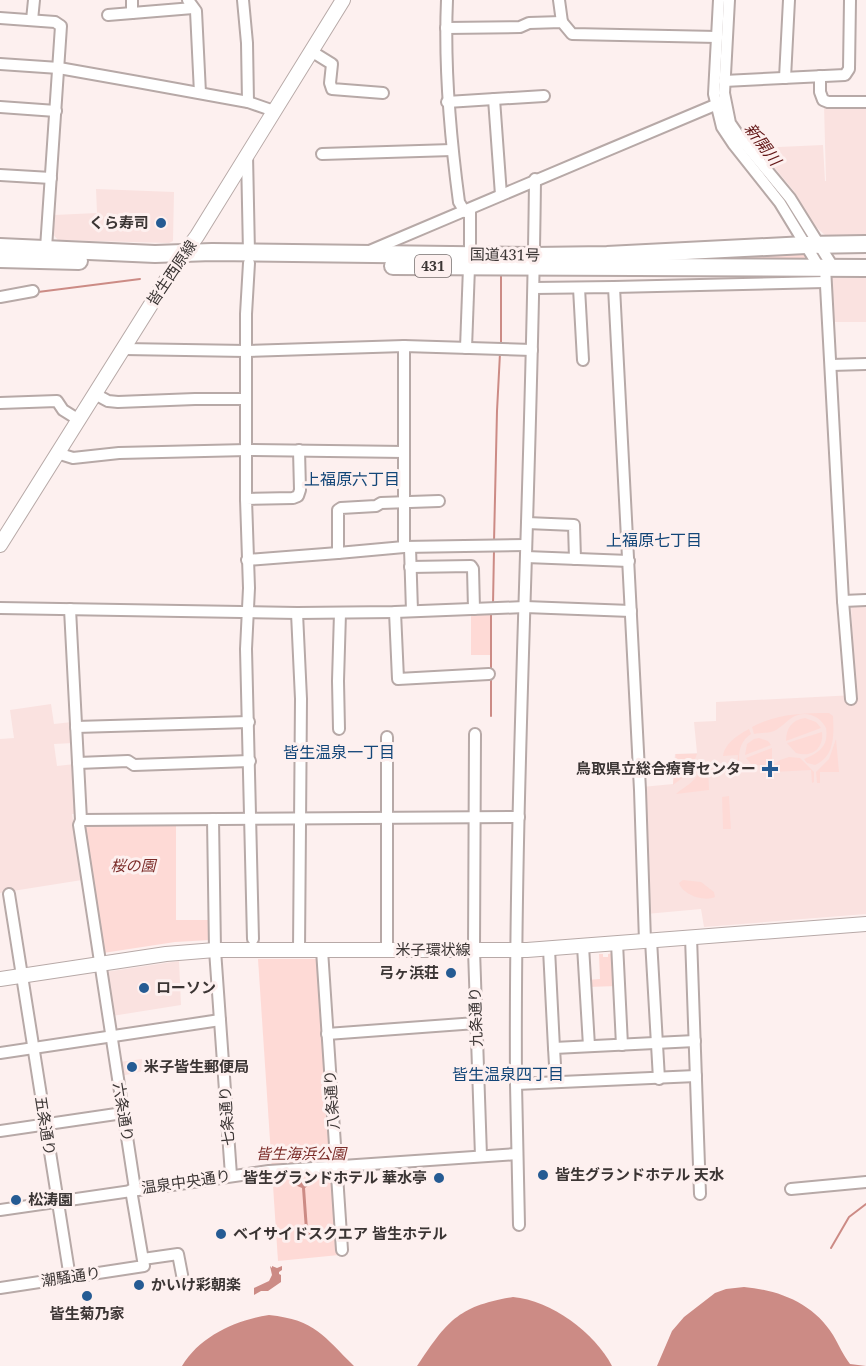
<svg xmlns="http://www.w3.org/2000/svg" width="866" height="1366" viewBox="0 0 866 1366" font-family="'Noto Serif','Noto Sans JP',serif">
<style>
.built{fill:#fae2e0}
.green{fill:#fedad6}
.water{fill:#cc8b85}
.lines{fill:none;stroke-linecap:round;stroke-linejoin:round}
.stream{stroke:#cc8b85;stroke-width:2}
.minor-casing{stroke:#b7a9a7;stroke-width:14}
.major-casing{stroke:#b7a9a7;stroke-width:16}
.highway-casing{stroke:#b7a9a7;stroke-width:20}
.minor{stroke:#fff;stroke-width:10}
.major{stroke:#fff;stroke-width:14}
.highway{stroke:#fff;stroke-width:16}
.poi-dot{fill:#255b93;stroke:#fdf0ef;stroke-width:2}
.labels{text-anchor:middle;stroke-width:6;stroke-linejoin:round;paint-order:stroke}
.shield{fill:#fdf0ef;stroke:#756d6c;stroke-width:1.5}
.shield-label{font-size:14px;font-weight:bold;fill:#3b3534}
.poi-label{font-size:15px;font-weight:bold;fill:#3b3534;stroke:#fdf0ef;text-anchor:start}
.street-label{font-size:15px;fill:#3b3534;stroke:#fdf0ef}
.park-label{font-size:15px;font-style:italic;fill:#7b2c29;stroke:#fdf0ef}
.water-label{font-size:16px;font-style:italic;fill:#631616;stroke:#fdf0ef}
.neighbourhood-label{font-size:16px;fill:#134678;stroke:#fdf0ef}
</style>
<rect width="100%" height="100%" fill="#fdf0ef"/>
<g class="built">
<path d="M824 105 866 106V236H826L815 226 793 190 758 148 823 145 825 181H826Z"/>
<path d="M96 189 174 192 173 241 169 243 58 240 53 234 54 215 97 213Z"/>
<path d="M830 277H866V322H832Z"/>
<path d="M866 603V914L704 927 701 909 646 914 642 787 673 784 675 754 697 753 694 722 716 721V702L855 695 851 606 854 604Z"/>
<path d="M51 704 54 724 72 722 74 743 54 744 57 766 75 764 76 814H72L82 880 0 893V739L14 738 10 710Z"/>
<path d="M179 961 181 1005 112 1016 105 972Z"/>
<path d="M142 1059 144 1071 121 1076 119 1062Z"/>
</g>
<g class="green">
<path d="M731 253 806 254 809 261 614 260Z"/>
<path d="M490 612 491 655H471V613Z"/>
<path d="M829 713 833 716C834 734 835 757 815 765L807 763 804 759C818 753 829 747 826 728 820 716 806 710 793 717 786 721 781 728 774 731 767 734 761 732 754 734L752 727C776 714 802 713 829 713Z"/>
<path d="M805 718 816 722 821 728 786 741C786 728 792 720 805 718Z"/>
<path d="M749 729 751 734C736 744 739 759 740 774H737L738 755 723 756C725 743 738 735 749 729Z"/>
<path d="M822 732C824 748 812 758 796 753L787 743Z"/>
<path d="M759 738 768 741 771 745 745 755 747 744 754 739Z"/>
<path d="M836 739 839 772H820V783H817L816 772 829 759Z"/>
<path d="M772 748V759L764 766 751 764 746 758Z"/>
<path d="M676 754H697L690 772 673 785Z"/>
<path d="M789 757 800 758 814 772V782L812 783 811 770 773 772V765L780 760Z"/>
<path d="M708 765 709 790 676 794C685 786 698 781 702 766Z"/>
<path d="M729 796 731 829H723L722 797Z"/>
<path d="M87 824H176V920H210V940L175 942 103 953 84 827Z"/>
<path d="M683 880 701 882 714 892 715 897C704 902 683 895 679 883Z"/>
<path d="M615 953 617 986 588 987 587 980 600 979 599 954H603V957H608V954Z"/>
<path d="M258 959H319L339 1255 278 1261Z"/>
</g>
<g class="water">
<path d="M310 1175H315L314 1181 305 1188 308 1230H310L311 1237 303 1238V1230H305L302 1188 295 1185 290 1176H296L297 1180 303 1182 307 1181Z"/>
<path d="M270 1266 272 1268V1266L277 1268 282 1266V1270L279 1272V1274L281 1275V1282L268 1291H261L254 1295V1288L269 1281 272 1275Z"/>
<path d="M744 1287C780 1290 814 1304 833 1335 839 1345 843 1355 850 1364L866 1366H657L672 1331 684 1317 715 1293 726 1289Z"/>
<path d="M513 1297C551 1300 595 1333 612 1366H417C447 1321 458 1306 513 1297Z"/>
<path d="M269 1315C316 1320 323 1336 354 1366H182C200 1336 236 1320 269 1315Z"/>
</g>
<g class="lines">
<g class="stream">
<path d="M38 292 140 279"/>
<path d="M501 345V276"/>
<path d="M494 542 497 411 500 353"/>
<path d="M493 604 494 550"/>
<path d="M491 612V670"/>
<path d="M491 716V678"/>
<path d="M831 1248 849 1217 866 1204"/>
</g>
<g class="minor-casing">
<g id="minor">
<path d="M132 0V13"/>
<path d="M188 0 196 11 200 93"/>
<path d="M243 0 247 43 248 102"/>
<path d="M447 0C444 68 450 135 459 202L465 212"/>
<path d="M559 0 562 22"/>
<path d="M719 0 714 94 722 127 734 145 780 203 819 267"/>
<path d="M729 0 724 93 730 123 741 139 790 198 833 267"/>
<path d="M108 15 193 8"/>
<path d="M0 18 55 22 61 26 46 248"/>
<path d="M32 20 34 0"/>
<path d="M446 28 520 27 529 23 562 22 572 34 717 37"/>
<path d="M311 51 332 64 330 83 332 89 383 93"/>
<path d="M0 64 59 68 138 82 248 102 274 111"/>
<path d="M820 76V92L823 100 828 102H866"/>
<path d="M785 78 789 0"/>
<path d="M724 81 845 75 849 69 850 0"/>
<path d="M494 99 501 195"/>
<path d="M447 102 544 96"/>
<path d="M0 107 56 111"/>
<path d="M322 154 452 150"/>
<path d="M247 155 249 253"/>
<path d="M0 175 51 178"/>
<path d="M535 179C532 481 514 782 516 1084L696 1076"/>
<path d="M367 252C483 202 599 154 715 105L725 103"/>
<path d="M470 255V209"/>
<path d="M825 267 843 601 851 699"/>
<path d="M614 287 825 282"/>
<path d="M534 288 614 287 640 790 645 941"/>
<path d="M579 288 583 360"/>
<path d="M0 297 33 291"/>
<path d="M404 346V547L526 545"/>
<path d="M466 348 469 267"/>
<path d="M124 349 246 351 404 346 532 350"/>
<path d="M831 365 866 364"/>
<path d="M95 394 108 401 118 402 195 399H246"/>
<path d="M0 403 57 401 63 410 79 420"/>
<path d="M57 453 73 458 119 453 247 450 404 452"/>
<path d="M246 499V314L249 263"/>
<path d="M527 523 574 525 575 559"/>
<path d="M404 547 338 553V510L341 508 376 506 381 503 439 501"/>
<path d="M410 548 412 611"/>
<path d="M526 557 629 561"/>
<path d="M247 560 338 553"/>
<path d="M410 567 471 566 473 569 474 609"/>
<path d="M843 601 866 600"/>
<path d="M0 608 297 613 395 612 525 607 631 611"/>
<path d="M70 609 81 820"/>
<path d="M395 612 398 679 489 674"/>
<path d="M297 613 301 699 299 950"/>
<path d="M76 727 249 722"/>
<path d="M339 729 338 681 340 613"/>
<path d="M475 734 474 950 481 1156"/>
<path d="M78 763 128 761 134 765 250 761"/>
<path d="M213 819 215 950 231 1175"/>
<path d="M9 894 70 1278"/>
<path d="M691 937 700 1194"/>
<path d="M253 939 246 649 249 588 246 499 293 498 298 496 300 490 299 450"/>
<path d="M651 940 659 1079"/>
<path d="M617 943 622 1045"/>
<path d="M583 946 589 1046"/>
<path d="M549 949 554 1048"/>
<path d="M322 950 342 1250"/>
<path d="M387 950V737"/>
<path d="M327 1034 476 1023"/>
<path d="M0 1053 220 1020"/>
<path d="M556 1082 554 1048 695 1041"/>
<path d="M516 1084 519 1225"/>
<path d="M0 1131 123 1113"/>
<path d="M135 1189 79 825 81 820 519 817"/>
<path d="M791 1189 866 1182"/>
<path d="M0 1210 269 1171 517 1154"/>
<path d="M143 1259 178 1254 184 1285"/>
<path d="M0 1288 144 1266 131 1190"/>
</g>
</g>
<g class="major-casing">
<g id="major">
<path d="M0 545 177 263 197 236 343 0"/>
<path d="M0 979 166 954 215 950H527L866 924"/>
</g>
</g>
<g class="highway-casing">
<g id="highway">
<path d="M0 247 155 254 212 252 534 256 607 255 806 245 866 244"/>
<path d="M0 259 79 261"/>
<path d="M393 266 866 268"/>
</g>
</g>
<use href="#minor" class="minor"/>
<use href="#major" class="major"/>
<use href="#highway" class="highway"/>
</g>
<g class="poi-dot">
<circle cx="161" cy="223" r="6"/>
<path d="M767 760h6v6h6v6h-6v6h-6v-6h-6v-6h6z"/>
<circle cx="451" cy="973" r="6"/>
<circle cx="144" cy="988" r="6"/>
<circle cx="132" cy="1067" r="6"/>
<circle cx="543" cy="1175" r="6"/>
<circle cx="439" cy="1178" r="6"/>
<circle cx="16" cy="1200" r="6"/>
<circle cx="221" cy="1234" r="6"/>
<circle cx="139" cy="1285" r="6"/>
<circle cx="87" cy="1296" r="6"/>
</g>
<g class="labels">
<rect class="shield" x="415" y="255" width="36" height="22" rx="4.5"/>
<g class="shield-label">
<text x="433" y="271">431</text>
</g>
<g class="poi-label">
<text x="149" y="228" text-anchor="end">くら寿司</text>
<text x="756" y="774" text-anchor="end">鳥取県立総合療育センター</text>
<text x="439" y="978" text-anchor="end">弓ヶ浜荘</text>
<text x="156" y="993">ローソン</text>
<text x="144" y="1072">米子皆生郵便局</text>
<text x="555" y="1180">皆生グランドホテル 天水</text>
<text x="427" y="1183" text-anchor="end">皆生グランドホテル 華水亭</text>
<text x="28" y="1205">松涛園</text>
<text x="233" y="1239">ベイサイドスクエア 皆生ホテル</text>
<text x="151" y="1290">かいけ彩朝楽</text>
<text x="87" y="1319" text-anchor="middle">皆生菊乃家</text>
</g>
<g class="street-label">
<text transform="translate(505 255) rotate(1)" y="5">国道431号</text>
<text transform="translate(172 273) rotate(-56)" y="5">皆生西原線</text>
<text x="433" y="955">米子環状線</text>
<text transform="translate(476 1017) rotate(-92)" y="5">九条通り</text>
<text transform="translate(332 1100) rotate(-94)" y="5">八条通り</text>
<text transform="translate(123 1112) rotate(81)" y="5">六条通り</text>
<text transform="translate(227 1116) rotate(-94)" y="5">七条通り</text>
<text transform="translate(45 1126) rotate(81)" y="5">五条通り</text>
<text transform="translate(186 1182) rotate(-8)" y="5">温泉中央通り</text>
<text transform="translate(71 1277) rotate(-8)" y="5">潮騒通り</text>
</g>
<g class="park-label">
<text x="133" y="871">桜の園</text>
<text x="301" y="1159">皆生海浜公園</text>
</g>
<g class="water-label">
<text transform="translate(763 144) rotate(53)" y="6">新開川</text>
</g>
<g class="neighbourhood-label">
<text x="352" y="485">上福原六丁目</text>
<text x="654" y="546">上福原七丁目</text>
<text x="339" y="758">皆生温泉一丁目</text>
<text x="508" y="1080">皆生温泉四丁目</text>
</g>
</g>
</svg>
